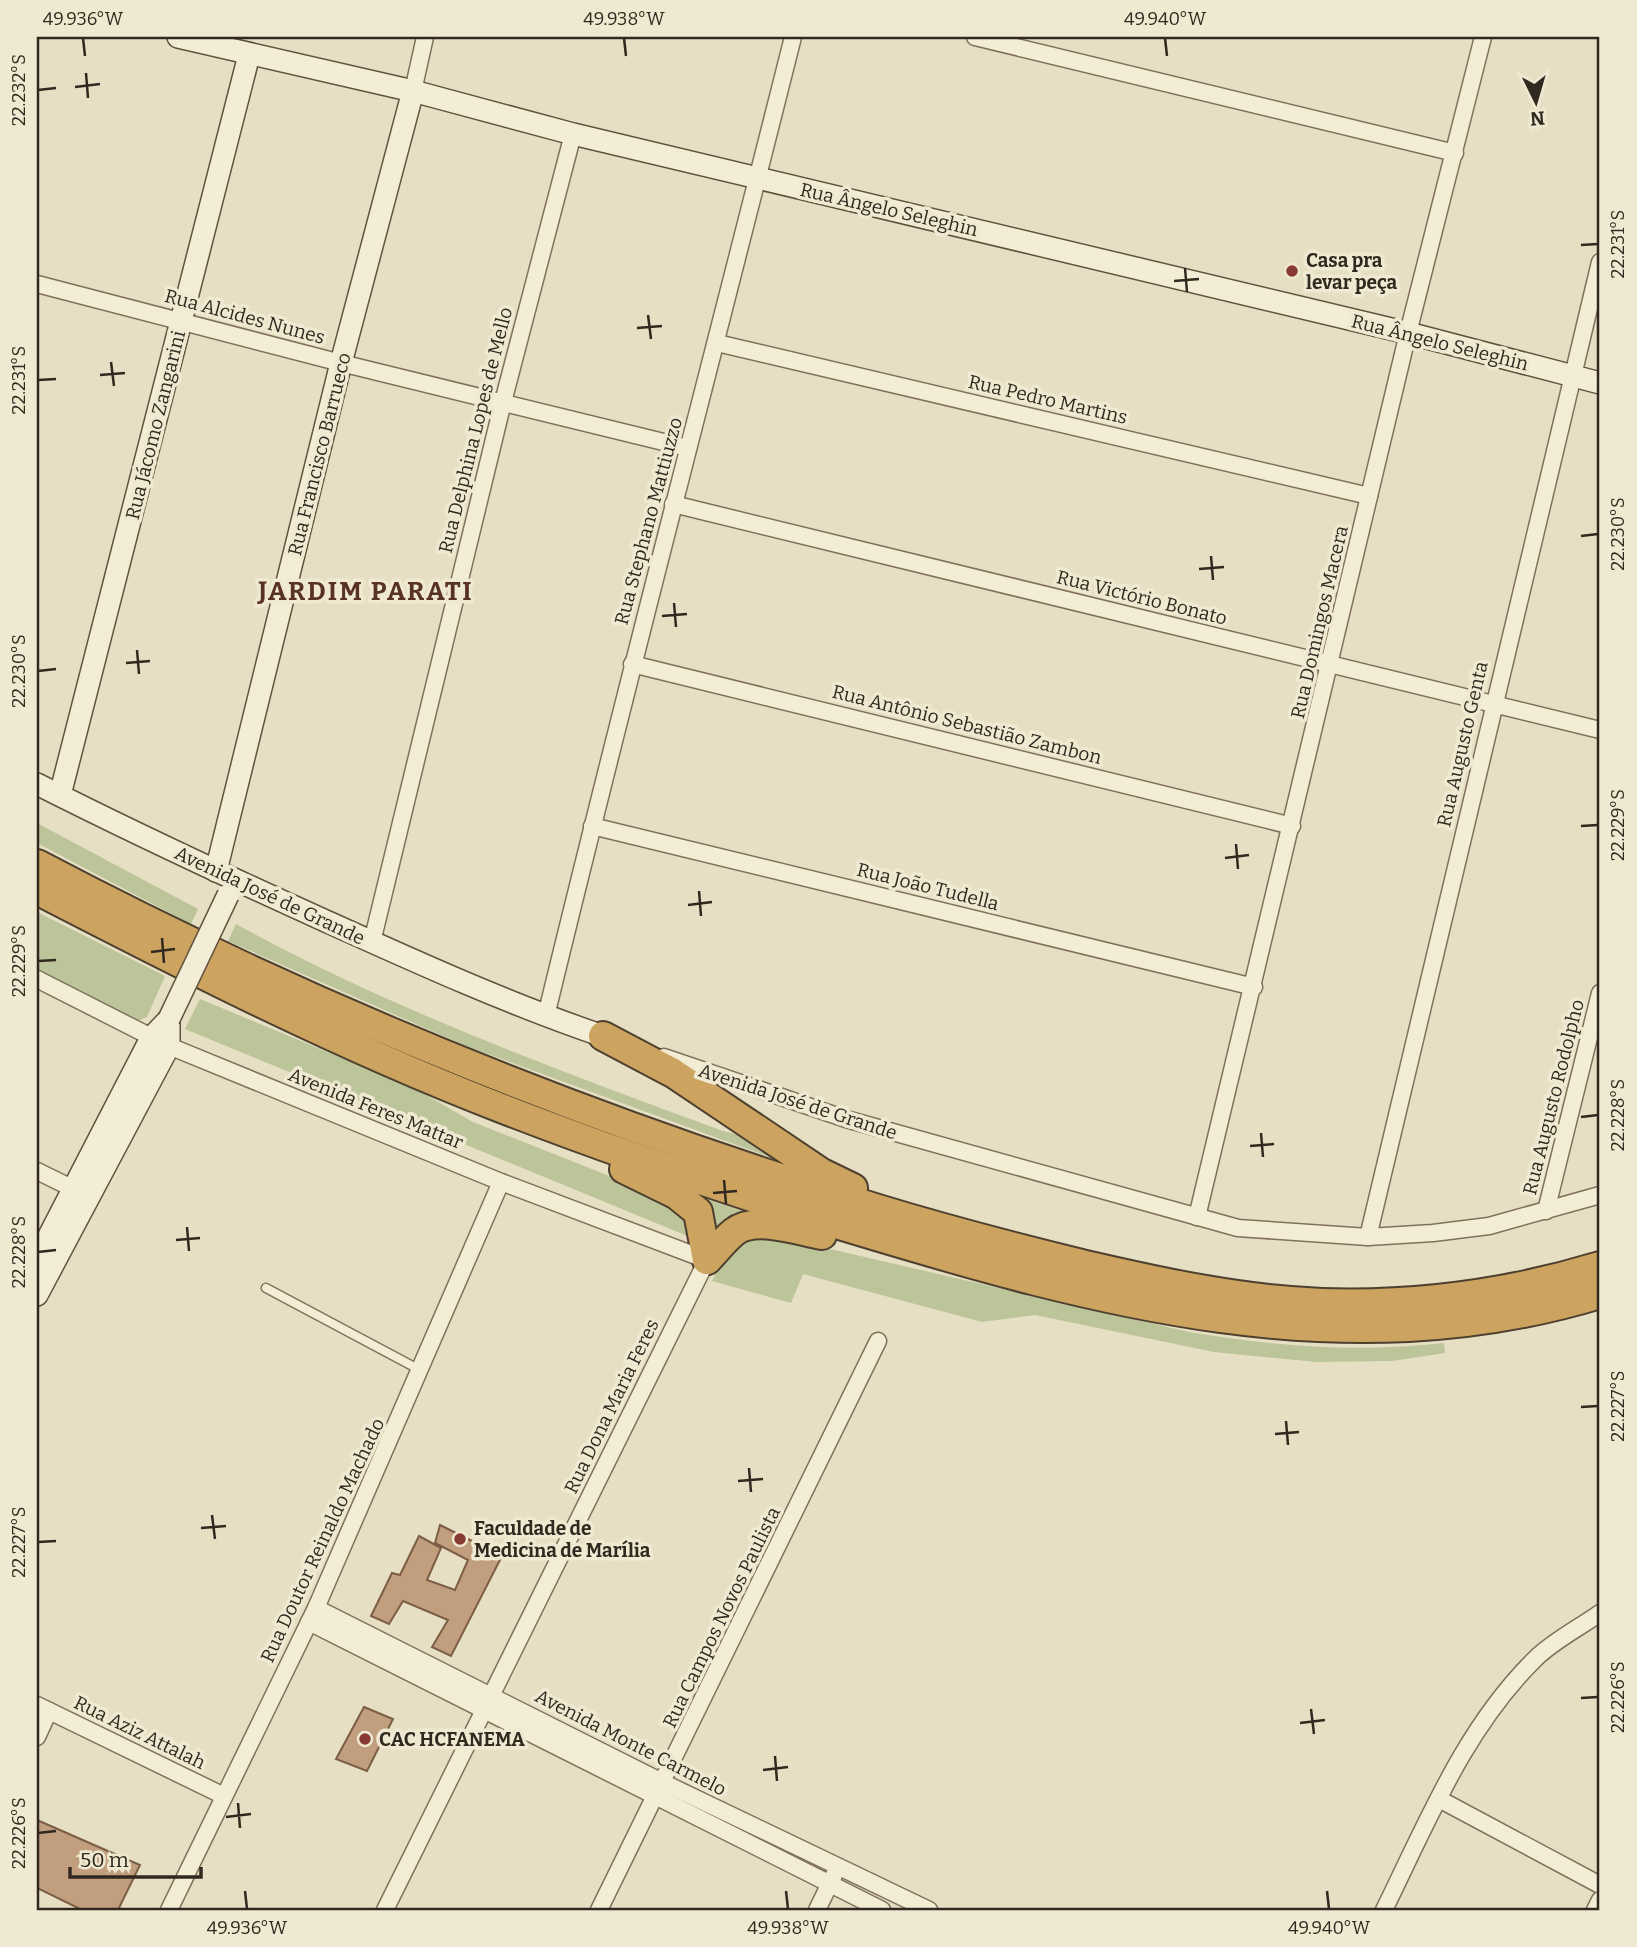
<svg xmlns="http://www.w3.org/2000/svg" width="1637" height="1947" viewBox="0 0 1637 1947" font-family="Bitter,serif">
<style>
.green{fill:#bcc499}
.building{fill:#c19e7e;stroke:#7b5e45;stroke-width:2}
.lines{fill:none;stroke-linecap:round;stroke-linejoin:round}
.lane-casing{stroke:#80715c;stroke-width:11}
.street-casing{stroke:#80715c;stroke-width:19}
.secondary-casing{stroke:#615340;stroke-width:24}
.highway-casing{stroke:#4e4030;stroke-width:32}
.lane{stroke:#f4edd5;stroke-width:8}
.street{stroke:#f4edd5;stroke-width:16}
.secondary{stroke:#f4edd5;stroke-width:21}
.highway{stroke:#cca35f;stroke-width:28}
.secondary-bridge-casing{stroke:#615340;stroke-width:24;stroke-linecap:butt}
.secondary-bridge{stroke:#f4edd5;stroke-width:21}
.ticks{fill:none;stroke:#31291f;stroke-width:2.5}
.poi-dot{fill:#873934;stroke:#f0e9d2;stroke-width:2.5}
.labels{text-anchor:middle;stroke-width:7;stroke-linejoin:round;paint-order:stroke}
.street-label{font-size:19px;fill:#31291f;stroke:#f0e9d2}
.poi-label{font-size:19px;font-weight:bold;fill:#31291f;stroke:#f0e9d2;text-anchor:start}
.district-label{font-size:26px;font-weight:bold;letter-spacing:2px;fill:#583224;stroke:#f0e9d2}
.neatline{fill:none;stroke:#31291f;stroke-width:2.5}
.ticks-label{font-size:18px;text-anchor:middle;fill:#31291f}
</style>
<rect width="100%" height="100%" fill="#e7dfc3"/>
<g class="green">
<path d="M37 823 198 909 191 924 37 843Z"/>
<path d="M37 912 165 976 147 1017 133 1023 37 973Z"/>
<path d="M236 924C390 1009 558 1070 723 1131L752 1138 791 1165 466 1046 228 941Z"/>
<path d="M200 999 414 1088 473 1122 675 1202 684 1209 697 1240 185 1029Z"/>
<path d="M688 1193 760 1217 713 1246Z"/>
<path d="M746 1236H774L1189 1332C1274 1346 1357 1353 1444 1343L1445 1353 1392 1361 1317 1362 1214 1352 1035 1315 982 1322 803 1274 791 1303 712 1281 722 1261Z"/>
</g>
<g class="building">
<path d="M440 1525 502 1556 451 1656 432 1647 448 1620 403 1601 389 1624 371 1616 392 1573 400 1575 419 1536 441 1548 427 1580 455 1590 468 1560 435 1543Z"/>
<path d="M364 1707 393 1719 367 1771 336 1759Z"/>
<path d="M37 1820 140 1865 118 1910H82L37 1888Z"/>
</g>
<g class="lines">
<g class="lane-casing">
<path id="lane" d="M266 1288 422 1371"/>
</g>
<g class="street-casing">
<g id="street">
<path d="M975 37 1455 153"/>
<path d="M413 91 425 37"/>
<path d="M37 284 341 363 688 448"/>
<path d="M717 343 1369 496"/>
<path d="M673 504 1600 730"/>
<path d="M632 664 1292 826"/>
<path d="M592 826 1254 987"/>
<path d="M372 942 503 402 573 134"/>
<path d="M37 979 169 1046 501 1182 707 1260 385 1910"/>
<path d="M546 1016C625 689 711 364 793 37"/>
<path d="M664 1057 846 1119 1238 1228 1368 1237 1433 1233 1489 1226 1600 1195"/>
<path d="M37 1171 82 1193"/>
<path d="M1546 1211 1600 993"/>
<path d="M1197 1217 1408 333 1483 37"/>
<path d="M1368 1237 1600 262"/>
<path d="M316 1608 664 1783 929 1910"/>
<path d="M309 1622 882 1910"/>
<path d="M37 1705 224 1796"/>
<path d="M37 1737 49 1711"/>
<path d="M1439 1799 1600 1885"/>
<path d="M169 1910 316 1608 501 1182"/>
<path d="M599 1910 878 1341"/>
<path d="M817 1910 834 1875"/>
<path d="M1384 1910C1427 1823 1464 1729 1535 1659 1553 1641 1579 1628 1600 1613"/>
<path d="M1595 1910 1600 1900"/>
</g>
</g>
<g class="secondary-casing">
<g id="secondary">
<path d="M178 37 413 91 573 134 1408 333 1600 383"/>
<path d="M37 784C130 831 224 875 319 918 412 960 506 1003 603 1036"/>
<path d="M60 795 249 55"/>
<path d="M216 871 341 363 413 91"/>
<path d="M37 1259 151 1038 169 1019"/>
<path d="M37 1295 169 1046V1019"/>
</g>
</g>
<g class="highway-casing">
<g id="highway">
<path d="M37 864C306 1006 587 1120 878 1209 947 1230 1016 1248 1086 1265 1164 1283 1242 1300 1322 1303 1416 1306 1511 1293 1600 1266"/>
<path d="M37 890C188 968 343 1047 501 1108 614 1152 730 1191 846 1227 1094 1302 1343 1372 1600 1294"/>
<path d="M603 1036 673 1073 822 1173 853 1188"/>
<path d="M624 1169 677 1195 698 1212 707 1260"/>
<path d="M707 1260C716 1251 724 1240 734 1232 756 1215 798 1231 822 1235"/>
</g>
</g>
<use href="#lane" class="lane"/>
<use href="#street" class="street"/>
<use href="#secondary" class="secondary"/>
<use href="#highway" class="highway"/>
<g class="secondary-bridge-casing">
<path id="secondary-bridge" d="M169 1019 228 895"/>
</g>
<use href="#secondary-bridge" class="secondary-bridge"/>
</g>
<path class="ticks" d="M83 38 85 56M624 38 626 56M1165 38 1167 56M86 73 88 98M75 87 100 84M38 90 56 88M1581 245 1598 244M1185 268 1187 292M1174 281 1199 279M648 315 651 339M637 328 662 326M111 362 114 386M100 375 125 373M38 380 56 379M1581 536 1598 534M1211 556 1213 580M1199 569 1224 567M674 603 676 627M662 616 687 614M137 650 139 674M126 663 150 661M38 671 56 669M1581 826 1598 825M1236 844 1238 869M1225 858 1249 855M699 891 701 916M688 905 712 902M162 938 164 963M151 952 175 949M38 961 56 960M1581 1117 1598 1115M1261 1133 1263 1157M1250 1146 1274 1144M724 1180 726 1204M713 1193 737 1191M187 1227 189 1251M176 1240 200 1238M38 1252 56 1250M1581 1407 1598 1406M1286 1421 1288 1445M1275 1434 1299 1432M749 1468 751 1492M738 1481 763 1479M212 1515 215 1539M201 1528 226 1526M38 1542 56 1541M1581 1698 1598 1697M1311 1709 1314 1734M1300 1723 1325 1720M775 1756 777 1781M763 1770 788 1767M238 1803 240 1828M226 1817 251 1814M38 1833 56 1831M245 1891 247 1909M786 1891 788 1909M1327 1891 1329 1909"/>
<g class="poi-dot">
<circle cx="1292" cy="271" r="7"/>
<circle cx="460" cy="1539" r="7"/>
<circle cx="365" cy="1739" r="7"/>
</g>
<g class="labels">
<g class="street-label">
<text transform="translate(889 209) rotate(13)" y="7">Rua Ângelo Seleghin</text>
<text transform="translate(245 316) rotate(15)" y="7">Rua Alcides Nunes</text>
<text transform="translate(1440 342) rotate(14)" y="7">Rua Ângelo Seleghin</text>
<text transform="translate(1048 399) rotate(13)" y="7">Rua Pedro Martins</text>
<text transform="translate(155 425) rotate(-76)" y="7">Rua Jácomo Zangarini</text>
<text transform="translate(475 430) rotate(-76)" y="7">Rua Delphina Lopes de Mello</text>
<text transform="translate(319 454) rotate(-76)" y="7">Rua Francisco Barrueco</text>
<text transform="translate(648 521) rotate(-75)" y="7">Rua Stephano Mattiuzzo</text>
<text transform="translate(1142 597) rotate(14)" y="7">Rua Victório Bonato</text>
<text transform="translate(1319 622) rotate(-77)" y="7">Rua Domingos Macera</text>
<text transform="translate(967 724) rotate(14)" y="7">Rua Antônio Sebastião Zambon</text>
<text transform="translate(1462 744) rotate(-77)" y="7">Rua Augusto Genta</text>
<text transform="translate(928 886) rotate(14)" y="7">Rua João Tudella</text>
<text transform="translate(270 895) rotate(25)" y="7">Avenida José de Grande</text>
<text transform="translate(1553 1097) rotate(-76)" y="7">Rua Augusto Rodolpho</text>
<text transform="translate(798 1101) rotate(18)" y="7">Avenida José de Grande</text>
<text transform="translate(376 1108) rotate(22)" y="7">Avenida Feres Mattar</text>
<text transform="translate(611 1406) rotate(-64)" y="7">Rua Dona Maria Feres</text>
<text transform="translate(322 1540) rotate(-65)" y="7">Rua Doutor Reinaldo Machado</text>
<text transform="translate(721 1617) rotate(-64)" y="7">Rua Campos Novos Paulista</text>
<text transform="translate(140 1732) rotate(26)" y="7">Rua Aziz Attalah</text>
<text transform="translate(631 1742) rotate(27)" y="7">Avenida Monte Carmelo</text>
</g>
<g class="poi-label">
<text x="1306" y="267">Casa pra<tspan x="1306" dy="22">levar peça</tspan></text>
<text x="474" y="1535">Faculdade de<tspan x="474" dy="22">Medicina de Marília</tspan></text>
<text x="379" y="1746">CAC HCFANEMA</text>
</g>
<g class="district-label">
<text x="366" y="600">JARDIM PARATI</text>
</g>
</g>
<rect width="1637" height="1947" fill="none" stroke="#f0e9d2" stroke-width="77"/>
<g transform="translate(1536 102) rotate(175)" stroke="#f0e9d2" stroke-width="5" paint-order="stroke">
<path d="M0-5L12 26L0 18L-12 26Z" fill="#31291f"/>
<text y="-10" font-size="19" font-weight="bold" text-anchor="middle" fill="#31291f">N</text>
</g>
<path d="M70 1867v10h131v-10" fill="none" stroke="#31291f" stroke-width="3.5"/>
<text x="80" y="1867" font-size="21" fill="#31291f" stroke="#f0e9d2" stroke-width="5" paint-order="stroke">50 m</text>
<rect x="38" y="38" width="1560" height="1871" class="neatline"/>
<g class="ticks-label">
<text x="83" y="25">49.936°W</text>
<text x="624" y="25">49.938°W</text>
<text x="1165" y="25">49.940°W</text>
<text transform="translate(19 90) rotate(-90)" y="6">22.232°S</text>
<text transform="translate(1618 244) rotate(-90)" y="6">22.231°S</text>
<text transform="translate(19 380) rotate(-90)" y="6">22.231°S</text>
<text transform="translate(1618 534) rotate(-90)" y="6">22.230°S</text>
<text transform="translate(19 671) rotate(-90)" y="6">22.230°S</text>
<text transform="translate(1618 825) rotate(-90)" y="6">22.229°S</text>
<text transform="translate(19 961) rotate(-90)" y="6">22.229°S</text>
<text transform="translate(1618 1115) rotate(-90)" y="6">22.228°S</text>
<text transform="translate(19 1252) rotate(-90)" y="6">22.228°S</text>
<text transform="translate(1618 1406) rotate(-90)" y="6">22.227°S</text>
<text transform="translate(19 1542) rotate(-90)" y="6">22.227°S</text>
<text transform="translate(1618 1697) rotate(-90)" y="6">22.226°S</text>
<text transform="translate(19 1833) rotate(-90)" y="6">22.226°S</text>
<text x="247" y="1934">49.936°W</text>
<text x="788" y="1934">49.938°W</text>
<text x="1329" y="1934">49.940°W</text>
</g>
</svg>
